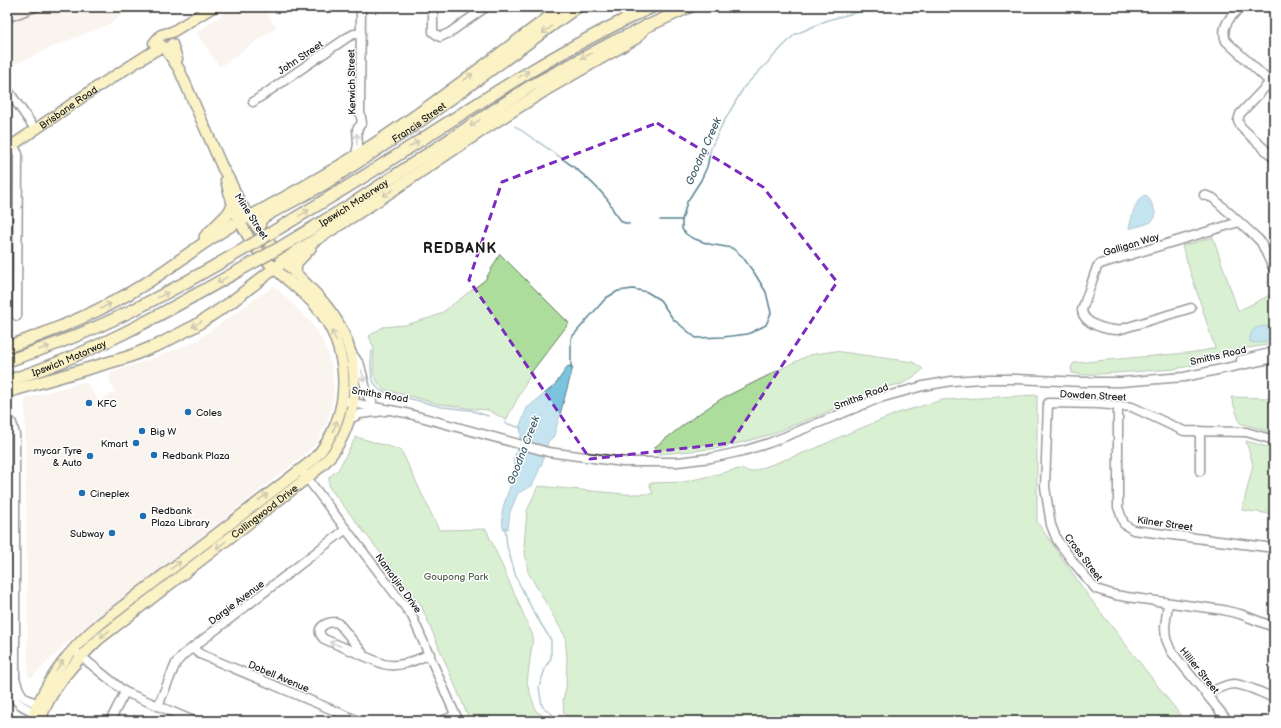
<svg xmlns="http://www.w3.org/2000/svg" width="1281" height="728" viewBox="0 0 1281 728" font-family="'Balsamiq Sans',sans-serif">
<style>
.built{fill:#f3e6dc}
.green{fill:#addd9d;stroke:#647c5c}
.water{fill:#7cc3dd;stroke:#568090}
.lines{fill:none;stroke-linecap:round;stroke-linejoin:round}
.stream{stroke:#568090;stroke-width:1.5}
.minor-casing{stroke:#1c1c1c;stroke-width:11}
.major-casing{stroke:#1c1c1c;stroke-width:13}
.highway-casing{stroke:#1c1c1c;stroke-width:14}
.minor{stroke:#fff;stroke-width:8}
.major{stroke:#f6e281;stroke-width:10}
.highway{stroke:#f6e281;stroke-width:11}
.rail{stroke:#1c1c1c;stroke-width:1.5}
.highway-bridge-casing{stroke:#1c1c1c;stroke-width:14;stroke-linecap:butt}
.highway-bridge{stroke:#f6e281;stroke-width:11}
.oneway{stroke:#948954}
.oneway2{stroke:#999}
.marked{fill:none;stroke:#7b2cbf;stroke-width:3;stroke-dasharray:8 5;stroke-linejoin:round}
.poi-dot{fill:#1f6fb2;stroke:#fff;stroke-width:1.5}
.labels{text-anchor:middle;stroke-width:3;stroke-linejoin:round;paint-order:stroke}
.street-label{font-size:10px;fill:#1c1c1c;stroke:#fff}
.poi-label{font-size:10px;fill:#1c1c1c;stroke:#fff;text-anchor:start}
.park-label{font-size:10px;fill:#4f6049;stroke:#fff}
.water-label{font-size:11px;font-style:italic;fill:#425f69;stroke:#fff}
.district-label{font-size:14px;font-weight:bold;letter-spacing:1px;fill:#1c1c1c;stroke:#fff}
</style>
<rect width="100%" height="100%" fill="#fff"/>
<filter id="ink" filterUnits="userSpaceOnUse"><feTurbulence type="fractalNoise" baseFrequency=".025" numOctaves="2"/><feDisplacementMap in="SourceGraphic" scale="8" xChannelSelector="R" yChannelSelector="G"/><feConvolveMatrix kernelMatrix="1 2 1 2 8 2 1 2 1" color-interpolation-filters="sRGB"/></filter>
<g filter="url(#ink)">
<g class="built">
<path d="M7 7H135L107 25 47 49 21 62 7 65Z"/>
<path d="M233 7H263L276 27 220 67 196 33Z"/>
<path d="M274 286 310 321 316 330 323 341 332 367 334 394 331 409 327 423 316 443 303 456 70 640 32 677H28L25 401 27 398 83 382 87 384 99 401 116 391 110 383 109 378 111 373 148 360 194 342Z"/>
</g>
<g class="green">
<path d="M1213 237 1238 311 1274 293V344L1235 350H1230V352L1217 360 1175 369 1083 375 1072 373 1071 367 1074 363 1197 352 1215 348 1182 246Z"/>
<path d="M500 254 569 323 533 370 506 420 488 410 475 409 439 404 383 389 378 383 373 373 374 349 369 336 383 327 405 325 433 317 443 312 485 280Z"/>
<path d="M835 351 913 362 923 369 918 374 902 384 874 389 825 413 769 435 721 448 661 454 654 453 655 447 694 417 721 399 809 355Z"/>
<path d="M1037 395V522L1089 597 1185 721H572L564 713 563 700 566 688 567 658 565 636 528 572 524 546 527 511 538 486 624 494H653L649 483 684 482 739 469 751 472 814 449 842 436 898 413 942 400Z"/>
<path d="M1231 397 1268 398 1274 419V433L1240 423Z"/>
<path d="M356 437 401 450 439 530 486 529 533 636 527 683 536 711 551 721H470L421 605 329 487V477L338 470Z"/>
<path d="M1246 441 1274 449V520L1271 514 1242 510 1253 465Z"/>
</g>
<g class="water">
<path d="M1146 195C1150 199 1152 204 1154 209 1161 225 1139 225 1129 229 1131 220 1135 197 1146 195Z"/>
<path d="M1265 326 1271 328 1273 334C1270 342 1258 344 1250 342 1249 331 1255 327 1265 326Z"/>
<path d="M568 366 573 367 554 436 548 442 543 461 532 486 518 493 510 512 508 529H503L502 514 504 504 516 469 513 459 516 453 521 435 520 425 527 408 555 385Z"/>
</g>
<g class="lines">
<g class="stream">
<path d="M515 126C547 149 582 168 607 199 610 202 611 206 613 210 616 214 619 218 622 222L629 224"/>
<path d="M660 220H682"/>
<path d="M372 351C371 365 368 381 381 391L442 407 470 410 488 416"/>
<path d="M571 368V338L606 298 618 291 633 289 647 292 660 300 673 319 696 338 723 337 748 334 766 325 771 313 766 292 755 274 742 256 732 248 709 244 692 238 686 234 682 229V220L687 202 701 180 707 167 711 148 722 125 744 87 794 35 828 20 876 7"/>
<path d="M505 423 521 428"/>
<path d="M505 527 507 546 516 577 533 611 551 640V658L546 666 539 687 542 706 560 721"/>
</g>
<g class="minor-casing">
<g id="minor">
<path d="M433 7V32L440 37 449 33 486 7"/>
<path d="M1242 7C1231 15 1220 27 1226 41L1270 82"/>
<path d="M1274 78 1240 114 1238 121 1241 127 1274 158"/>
<path d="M7 89 35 129"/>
<path d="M253 102 348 37 354 34H361"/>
<path d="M13 145 18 154 17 316"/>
<path d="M356 155 358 144 357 129 362 123 360 112 361 7"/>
<path d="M1204 195 1213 198 1257 238 1261 242 1274 270"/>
<path d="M1191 308 1118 330C1106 330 1083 324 1082 310L1097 267 1100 264 1239 222"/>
<path d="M351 352 360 365 368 397 372 401"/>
<path d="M1241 360 1274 352"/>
<path d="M347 401 353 403 406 413 548 452 623 462H678L711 458 743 451 769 443 880 398 923 386 952 381 982 379H1016L1083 382H1121L1184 377 1274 358"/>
<path d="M1118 406V507L1124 524 1133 530 1274 548"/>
<path d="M7 418 12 423 15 434V680C10 704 20 705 39 714"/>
<path d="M350 419 360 414 385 411"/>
<path d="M1274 440 1246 432 1184 431 1132 407 1099 404 1048 403 1045 487 1051 525 1057 540 1074 563 1096 589 1115 595 1127 597 1223 610 1240 614 1274 627"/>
<path d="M1200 471V431"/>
<path d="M304 474 412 616 458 721"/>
<path d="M1168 603 1165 627 1166 639 1171 651 1228 721"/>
<path d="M192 648 200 654 359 721"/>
<path d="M77 653 125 692 194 721"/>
<path d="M362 654V652L340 625 336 622C325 622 313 629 324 639L383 664C400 668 414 661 430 654"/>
<path d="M16 681C22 701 26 698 43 706"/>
<path d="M1207 694C1215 690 1225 684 1234 684 1247 685 1262 693 1274 698"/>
<path d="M158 706 176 663 183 655 346 529"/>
<path d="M110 721 125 692"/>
<path d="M441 721 456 715"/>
</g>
</g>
<g class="major-casing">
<g id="major">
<path d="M154 43 161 35 172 32 213 7"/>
<path d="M172 44 177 59"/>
<path id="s1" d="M7 149 91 91 154 51 162 47"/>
<path d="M245 219C282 198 319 179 355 156 427 110 494 57 562 7"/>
<path id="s2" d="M260 231V222L264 217 325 184 414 126 578 7"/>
<path d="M31 721C45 682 69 649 101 623L313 460C354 417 353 348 314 304 297 286 276 273 261 254 243 233 232 207 226 180"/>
<path id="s3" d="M40 721C50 689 76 661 99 639L307 478C319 469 331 458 338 445 363 402 359 347 328 308 313 288 293 273 277 253 265 237 251 221 241 204 234 192 231 180 223 169L179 69 165 48 159 44 158 39"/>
</g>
</g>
<g class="highway-casing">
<g id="highway">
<path d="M271 233C311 209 351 185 390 160 475 105 559 49 652 7"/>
<path d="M205 237 228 214 233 206"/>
<path id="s4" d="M281 247 352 204 529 87 613 42 689 7"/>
<path d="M295 273 296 263 310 248"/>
<path d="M7 347C54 331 100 312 143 285 175 265 205 240 239 221"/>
<path d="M7 361C50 347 91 331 131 311 170 292 208 270 246 248"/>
<path id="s5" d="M7 381C95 354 176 306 256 261"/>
<path d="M7 392 128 357 160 344 195 326 230 303 293 254 381 198 490 125 547 89 636 38 646 26"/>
</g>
</g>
<use href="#minor" class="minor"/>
<use href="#major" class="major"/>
<use href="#highway" class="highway"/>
<path class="rail" d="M7 23 48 7"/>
<g class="highway-bridge-casing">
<g id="highway-bridge">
<path d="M246 248 271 233"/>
<path d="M256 261 281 247"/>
</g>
</g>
<use href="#highway-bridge" class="highway-bridge"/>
</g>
<defs><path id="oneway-shaft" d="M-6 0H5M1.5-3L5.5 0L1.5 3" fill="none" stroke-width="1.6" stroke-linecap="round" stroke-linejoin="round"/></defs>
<g class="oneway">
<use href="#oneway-shaft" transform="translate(547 30) rotate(144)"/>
<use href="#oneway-shaft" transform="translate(586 56) rotate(152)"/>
<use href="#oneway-shaft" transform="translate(524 74) rotate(-31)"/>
<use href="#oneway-shaft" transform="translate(468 77) rotate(-37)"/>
<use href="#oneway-shaft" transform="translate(475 123) rotate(146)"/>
<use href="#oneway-shaft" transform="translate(414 144) rotate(-33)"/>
<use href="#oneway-shaft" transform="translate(388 193) rotate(146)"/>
<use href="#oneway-shaft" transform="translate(304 213) rotate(-31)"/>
<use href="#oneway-shaft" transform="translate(222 280) rotate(151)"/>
<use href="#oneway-shaft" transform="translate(163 295) rotate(-28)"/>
<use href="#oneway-shaft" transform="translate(106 306) rotate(-27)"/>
<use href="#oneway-shaft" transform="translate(197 324) rotate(149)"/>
<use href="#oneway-shaft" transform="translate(334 336) rotate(-114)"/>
<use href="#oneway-shaft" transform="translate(44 348) rotate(-19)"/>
<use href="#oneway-shaft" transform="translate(335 426) rotate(-68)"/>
<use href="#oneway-shaft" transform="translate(263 497) rotate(-37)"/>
<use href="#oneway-shaft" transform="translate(221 545) rotate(142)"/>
<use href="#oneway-shaft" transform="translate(176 565) rotate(-38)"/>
<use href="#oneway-shaft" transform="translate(105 634) rotate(142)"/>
<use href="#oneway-shaft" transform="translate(60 665) rotate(-54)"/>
</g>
<g class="oneway2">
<use href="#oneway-shaft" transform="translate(357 139) rotate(-90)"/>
<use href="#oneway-shaft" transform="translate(363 376) rotate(76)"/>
<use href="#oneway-shaft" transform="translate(335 644) rotate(-158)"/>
</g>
</g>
<path d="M0 0H1281V728H0ZM657 123 763 187 837 282 731 443 590 459 469 280 502 182Z" fill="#fff" fill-opacity=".55" fill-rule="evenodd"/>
<path class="marked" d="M657 123 763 187 837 282 731 443 590 459 469 280 502 182Z"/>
<g class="poi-dot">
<circle cx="89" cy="403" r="4"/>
<circle cx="188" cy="412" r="4"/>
<circle cx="142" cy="431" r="4"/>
<circle cx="136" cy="443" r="4"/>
<circle cx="154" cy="455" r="4"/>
<circle cx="90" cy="456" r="4"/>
<circle cx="82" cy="493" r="4"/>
<circle cx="143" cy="516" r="4"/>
<circle cx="112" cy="533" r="4"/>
</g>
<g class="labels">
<g class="street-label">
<text transform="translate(300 57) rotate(-34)" y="4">John Street</text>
<text transform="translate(351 82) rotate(-91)" y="4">Kerwich Street</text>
<text dy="4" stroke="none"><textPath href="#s1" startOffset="74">Brisbane Road</textPath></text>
<text dy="4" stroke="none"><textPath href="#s2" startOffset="197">Francis Street</textPath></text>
<text dy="4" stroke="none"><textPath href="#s4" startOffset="85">Ipswich Motorway</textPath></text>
<text transform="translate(252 216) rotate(57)" y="4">Mine Street</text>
<text transform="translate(1131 244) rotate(-17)" y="4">Galligan Way</text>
<text transform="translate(1218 355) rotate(-13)" y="4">Smiths Road</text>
<text dy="4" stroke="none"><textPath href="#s5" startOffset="66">Ipswich Motorway</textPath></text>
<text transform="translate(380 394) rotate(9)" y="4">Smiths Road</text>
<text transform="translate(1093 395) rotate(3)" y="4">Dowden Street</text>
<text transform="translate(861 396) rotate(-21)" y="4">Smiths Road</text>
<text dy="4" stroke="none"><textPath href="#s3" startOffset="311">Collingwood Drive</textPath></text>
<text transform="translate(1165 523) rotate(8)" y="4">Kilner Street</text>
<text transform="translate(1084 557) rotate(53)" y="4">Cross Street</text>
<text transform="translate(399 583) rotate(54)" y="4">Namatjira Drive</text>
<text transform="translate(236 602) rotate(-37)" y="4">Dargie Avenue</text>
<text transform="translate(1200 670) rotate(51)" y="4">Hillier Street</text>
<text transform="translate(279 676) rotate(23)" y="4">Dobell Avenue</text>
</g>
<g class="poi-label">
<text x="97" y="407">KFC</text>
<text x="196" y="416">Coles</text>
<text x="150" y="435">Big W</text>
<text x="128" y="447" text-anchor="end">Kmart</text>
<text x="82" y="454" text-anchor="end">mycar Tyre<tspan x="82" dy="12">&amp; Auto</tspan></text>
<text x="162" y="459">Redbank Plaza</text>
<text x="90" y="497">Cineplex</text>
<text x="151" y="514">Redbank<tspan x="151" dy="12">Plaza Library</tspan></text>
<text x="104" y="537" text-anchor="end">Subway</text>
</g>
<g class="park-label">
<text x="456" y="580">Goupong Park</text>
</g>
<g class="water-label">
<text transform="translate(703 151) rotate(-66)" y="4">Goodna Creek</text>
<text transform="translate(523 450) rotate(-69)" y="4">Goodna Creek</text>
</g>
<g class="district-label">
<text x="460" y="253">REDBANK</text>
</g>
</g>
<rect width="1281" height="728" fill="none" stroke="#fff" stroke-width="24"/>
<rect x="12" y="12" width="1257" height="704" fill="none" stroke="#1c1c1c" stroke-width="1.5" filter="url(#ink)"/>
</svg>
